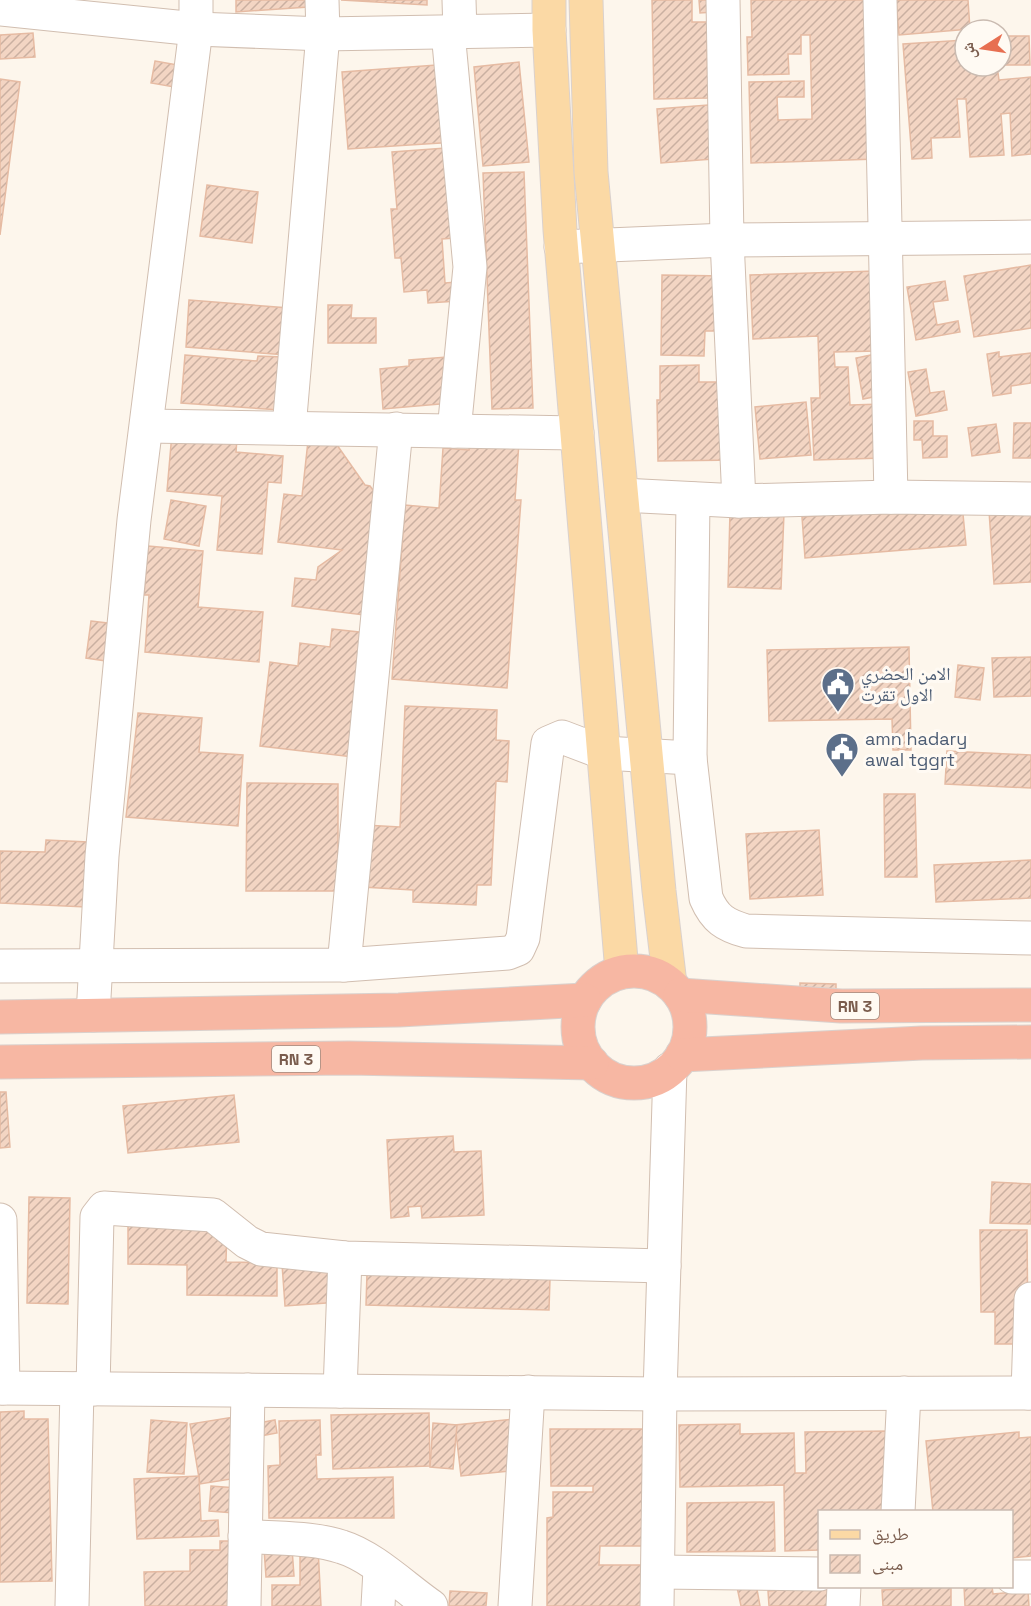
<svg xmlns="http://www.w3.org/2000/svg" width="1031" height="1606" viewBox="0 0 1031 1606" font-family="'Space Grotesk','Noto Naskh Arabic',sans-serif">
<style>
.building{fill:url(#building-hatch);stroke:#e6bba3;stroke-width:1.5}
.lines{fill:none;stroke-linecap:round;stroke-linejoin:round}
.minor-casing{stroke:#d1beb0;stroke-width:35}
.major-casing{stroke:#dad1cd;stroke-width:35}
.highway-casing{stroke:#dad1cd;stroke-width:35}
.minor{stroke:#fff;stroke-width:33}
.major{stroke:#fbd9a5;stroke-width:33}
.highway{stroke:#f7b7a3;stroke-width:33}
.labels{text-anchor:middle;stroke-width:6;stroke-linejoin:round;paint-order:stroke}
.shield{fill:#fffaf3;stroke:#a28b7f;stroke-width:1.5}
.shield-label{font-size:16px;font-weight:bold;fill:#7a5c4d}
.service-label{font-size:18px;fill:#4e5e75;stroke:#fffaf3;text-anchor:start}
</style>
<defs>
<pattern id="building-hatch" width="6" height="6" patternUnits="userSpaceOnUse" patternTransform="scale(1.5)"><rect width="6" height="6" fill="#f3d5c3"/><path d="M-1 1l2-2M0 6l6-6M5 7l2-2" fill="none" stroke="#cab0a1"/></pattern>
</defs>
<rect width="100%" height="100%" fill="#fdf6ec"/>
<g class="building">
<path d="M236 0H323V6L236 12Z"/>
<path d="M341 0H427V5Z"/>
<path d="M652 0H692V22H715V41H707L708 98 654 99Z"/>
<path d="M699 0H727L728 11 700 13Z"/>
<path d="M751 0H879L877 159 751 163 749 82 804 81V97H777L778 120 812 119 810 35H801V54H788L789 74 748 75 747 37H752Z"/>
<path d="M896 0H968L970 29 899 35Z"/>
<path d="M33 33 35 57 0 59V35Z"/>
<path d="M1002 36H1029L1030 65H1002Z"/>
<path d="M965 40V66H997L999 80 1031 77V154L1012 156 1010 113 1001 114 1004 155 970 157 966 99H957L960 137 931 138 932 158 912 159 903 44Z"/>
<path d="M155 61 178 65 174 87 151 83Z"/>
<path d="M519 62 529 162 483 166 474 67Z"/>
<path d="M450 64 456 142 348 149 342 72Z"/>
<path d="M0 79 20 82 0 235Z"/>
<path d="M721 104 726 158 661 163 657 109Z"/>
<path d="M459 147 468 237 442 239 445 283 456 282 458 301 428 303 427 290 404 292 401 258H395L391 209H397L392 152Z"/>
<path d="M524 172 533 408 492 409 483 173Z"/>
<path d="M207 185 258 192 252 243 200 236Z"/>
<path d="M1031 265V328L974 337 964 276Z"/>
<path d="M875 271 877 351 834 352 835 367H848L850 405 882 404 884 458 814 460 811 398H820L818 336 753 339 750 275Z"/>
<path d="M662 275 725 276V331H705L704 356 661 355Z"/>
<path d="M945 281 948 300 933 302 937 325 958 321 960 332 916 340 907 287Z"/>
<path d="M189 300 289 308 286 355 186 347Z"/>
<path d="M328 305H352L351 318H376V343H328Z"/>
<path d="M999 352V357L1031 353V383L1011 386V393L993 396 987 354Z"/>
<path d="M876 354 884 395 863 399 856 358Z"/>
<path d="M185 355 257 361 258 356 283 357 280 410 181 403Z"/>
<path d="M447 357 451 403 383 409 380 369 409 366V360Z"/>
<path d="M699 365V382H722L739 460 658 461 657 400H660V366Z"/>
<path d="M926 369 930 393 944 391 947 410 916 416 908 372Z"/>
<path d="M806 402 811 455 760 459 755 407Z"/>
<path d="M914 421H933V436H947V457L923 458 922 440H914Z"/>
<path d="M1014 423H1031V458H1013Z"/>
<path d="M996 424 1000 452 972 456 968 428Z"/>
<path d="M172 433 237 439 236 452 283 456 281 483 268 482 262 554 217 550 222 496 167 491Z"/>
<path d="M470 438 519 442 515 500H521L507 688 392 679 405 505 439 508 443 448 469 450Z"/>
<path d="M308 441 337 445 365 485 370 486 382 502 372 616 292 606 295 578 316 580 318 567 342 550 278 542 284 494 302 496Z"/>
<path d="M171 500 206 506 199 546 164 539Z"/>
<path d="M962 504 966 545 805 558 802 517Z"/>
<path d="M1031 509V582L994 584 989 511Z"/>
<path d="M730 512 784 513 781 589 728 587Z"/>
<path d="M148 546 203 551 198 607 263 612 259 662 145 652 149 595H144Z"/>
<path d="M91 621 124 625 119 663 86 658Z"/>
<path d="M332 629 368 633 353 757 260 746 270 662 298 666 300 643 330 647Z"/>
<path d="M909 647 911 750H893L892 719 769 721 767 650Z"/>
<path d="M1031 657V696L994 697 992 658Z"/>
<path d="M958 665 984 668 980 700 955 697Z"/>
<path d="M405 706 497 710 496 740 509 741 507 782 496 781 491 885H477L476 905 413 902V890L362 887 365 825 400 827Z"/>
<path d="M138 713 202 718 199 752 243 755 238 826 126 817Z"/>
<path d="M947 751 1031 755V788L945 784Z"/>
<path d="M247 783 338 784V891H246Z"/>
<path d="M884 794H915L917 877H885Z"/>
<path d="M819 830 823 895 750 899 746 834Z"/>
<path d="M46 840 88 842 86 907 0 903V851L45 852Z"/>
<path d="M1031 860V898L936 902 934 865Z"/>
<path d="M800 983 836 984V1000L800 999Z"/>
<path d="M0 1092H6L10 1147 0 1148Z"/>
<path d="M234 1095 239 1142 128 1153 123 1106Z"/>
<path d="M453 1136 454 1152 481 1151 484 1215 422 1218 421 1206 408 1207 409 1216 391 1218 387 1140Z"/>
<path d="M992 1182 1031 1184V1224L990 1223Z"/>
<path d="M29 1197 70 1198 68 1304 27 1303Z"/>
<path d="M128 1225 227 1226 226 1262 277 1263V1296L187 1295V1265L128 1264Z"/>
<path d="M980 1230H1027L1028 1344H995V1312H981Z"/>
<path d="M337 1260 340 1302 285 1306 282 1264Z"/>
<path d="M367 1273 550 1279 549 1310 366 1305Z"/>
<path d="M24 1411V1419H48L52 1581 0 1582V1412Z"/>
<path d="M429 1413 430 1466 333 1469 331 1415Z"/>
<path d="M246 1415 256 1475 200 1484 190 1424Z"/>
<path d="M514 1419 519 1470 461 1476 455 1425Z"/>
<path d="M151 1420 187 1423 184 1474 147 1472Z"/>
<path d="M275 1420 277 1433 255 1437 253 1424Z"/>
<path d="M320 1420 321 1455H316L317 1479 393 1477 394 1518H269L268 1466 280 1465 279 1421Z"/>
<path d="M433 1423 457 1425 453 1469 430 1467Z"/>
<path d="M740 1424V1434L794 1433 795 1473H806L805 1432 888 1431 890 1512H820V1550L785 1551 784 1485 680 1487 679 1425Z"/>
<path d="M550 1429H653V1546H600L599 1565H644V1606H547V1518L553 1517V1492H593V1486H551Z"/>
<path d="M1019 1432V1438L1031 1437V1556L1012 1558V1512H933L926 1441Z"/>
<path d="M199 1476 201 1521 218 1520 219 1536 137 1539 134 1479Z"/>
<path d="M211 1486 237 1488 234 1513 209 1511Z"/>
<path d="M774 1502 775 1551 687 1552V1503Z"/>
<path d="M220 1541H245L246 1606H145L144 1572 190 1571V1550H220Z"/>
<path d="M300 1547H318L321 1606H272V1585H300Z"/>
<path d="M292 1548 294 1576 266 1577 264 1549Z"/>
<path d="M756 1584 760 1606H741L737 1587Z"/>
<path d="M831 1586 833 1606H769L768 1591Z"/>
<path d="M964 1586H992L993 1594 1028 1591 1029 1606H965Z"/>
<path d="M951 1587V1606H883L882 1590Z"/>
<path d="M450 1591 487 1593 486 1606H449Z"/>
</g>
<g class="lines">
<g class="minor-casing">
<g id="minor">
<path d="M459 0 460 32"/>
<path d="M723 0 727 240 739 501"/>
<path d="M880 0 891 497"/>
<path d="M0 9 196 29 323 34 549 30"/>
<path d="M448 32 470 267 454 431"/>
<path d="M561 247 727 240 1031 237"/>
<path d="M147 426 577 433"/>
<path d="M289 428 323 34 322 0"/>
<path d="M622 495 739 501 891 497 1031 499"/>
<path d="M690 758 693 499"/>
<path d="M344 965 396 429"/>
<path d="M0 966 344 965 508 953 518 949 523 938 548 743 562 737 604 753 690 758 706 898C715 919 725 925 746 931L1031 938"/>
<path d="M93 1015 102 856 134 520 196 29V0"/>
<path d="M0 1220 3 1388"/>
<path d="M0 1388 660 1394 1031 1393"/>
<path d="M93 1389 97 1217 104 1208 213 1215 247 1242 261 1249 345 1258 664 1266"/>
<path d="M340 1391 345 1258"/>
<path d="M1028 1393 1031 1299"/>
<path d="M898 1512 904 1393"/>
<path d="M245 1536C276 1539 312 1537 342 1547 372 1556 405 1588 431 1606"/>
<path d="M658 1572 820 1574"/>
<path d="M1012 1577H1031"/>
<path d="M72 1606 77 1389"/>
<path d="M244 1606 248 1390"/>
<path d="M378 1606 380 1570"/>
<path d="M515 1606 528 1392"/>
<path d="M657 1606 660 1394 670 1069"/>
<path d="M843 1606 844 1586"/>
</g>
</g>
<g class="major-casing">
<g id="major">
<path d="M549 0V30L560 230 622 972"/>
<path d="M586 0 591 172 659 891 670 984"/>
</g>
</g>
<g class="highway-casing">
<g id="highway">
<circle cx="634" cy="1027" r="56"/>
<path d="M680 995 841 1006 1031 1005"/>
<path d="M0 1017 399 1010 585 1000"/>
<path d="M682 1055 922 1043 1031 1042"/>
<path d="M0 1062 349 1058 592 1063"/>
</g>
</g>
<use href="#minor" class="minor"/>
<use href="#major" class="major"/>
<use href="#highway" class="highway"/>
</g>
<defs>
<g id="civic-pin" transform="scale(1.725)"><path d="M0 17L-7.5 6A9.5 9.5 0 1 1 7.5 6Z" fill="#5c6f8a" stroke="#fffaf3"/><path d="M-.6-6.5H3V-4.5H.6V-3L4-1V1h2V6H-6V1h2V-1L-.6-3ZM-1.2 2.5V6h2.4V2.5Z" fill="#fff"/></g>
</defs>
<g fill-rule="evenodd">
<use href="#civic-pin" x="838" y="684"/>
<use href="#civic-pin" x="842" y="749"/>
</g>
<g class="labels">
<g class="shield">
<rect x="831" y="993" width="48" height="26" rx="4.5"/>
<rect x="272" y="1046" width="48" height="26" rx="4.5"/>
</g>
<g class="shield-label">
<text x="855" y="1012">RN 3</text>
<text x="296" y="1065">RN 3</text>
</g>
<g class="service-label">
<text x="861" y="680">الامن الحضري<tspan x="861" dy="21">الاول تقرت</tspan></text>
<text x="865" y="745">amn hadary<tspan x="865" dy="21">awal tggrt</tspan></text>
</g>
</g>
<rect x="818" y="1510" width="195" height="78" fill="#fffaf3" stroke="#cabbb1" stroke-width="1.5"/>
<rect x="830" y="1530" width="30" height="9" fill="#fbd9a5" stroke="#cabbb1" stroke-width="1.5"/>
<text x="872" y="1540" font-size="18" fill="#7a5c4d">طريق</text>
<rect x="830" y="1555" width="30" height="18" fill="url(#building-hatch)" stroke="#cabbb1" stroke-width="1.5"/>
<text x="872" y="1570" font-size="18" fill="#7a5c4d">مبنى</text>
<g transform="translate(983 48) rotate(258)"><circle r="28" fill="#fffaf3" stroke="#cabbb1" stroke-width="1.5"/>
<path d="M0-4.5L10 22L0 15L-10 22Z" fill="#e76f51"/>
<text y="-9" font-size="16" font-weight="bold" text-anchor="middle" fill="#7a5c4d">ش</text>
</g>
</svg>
